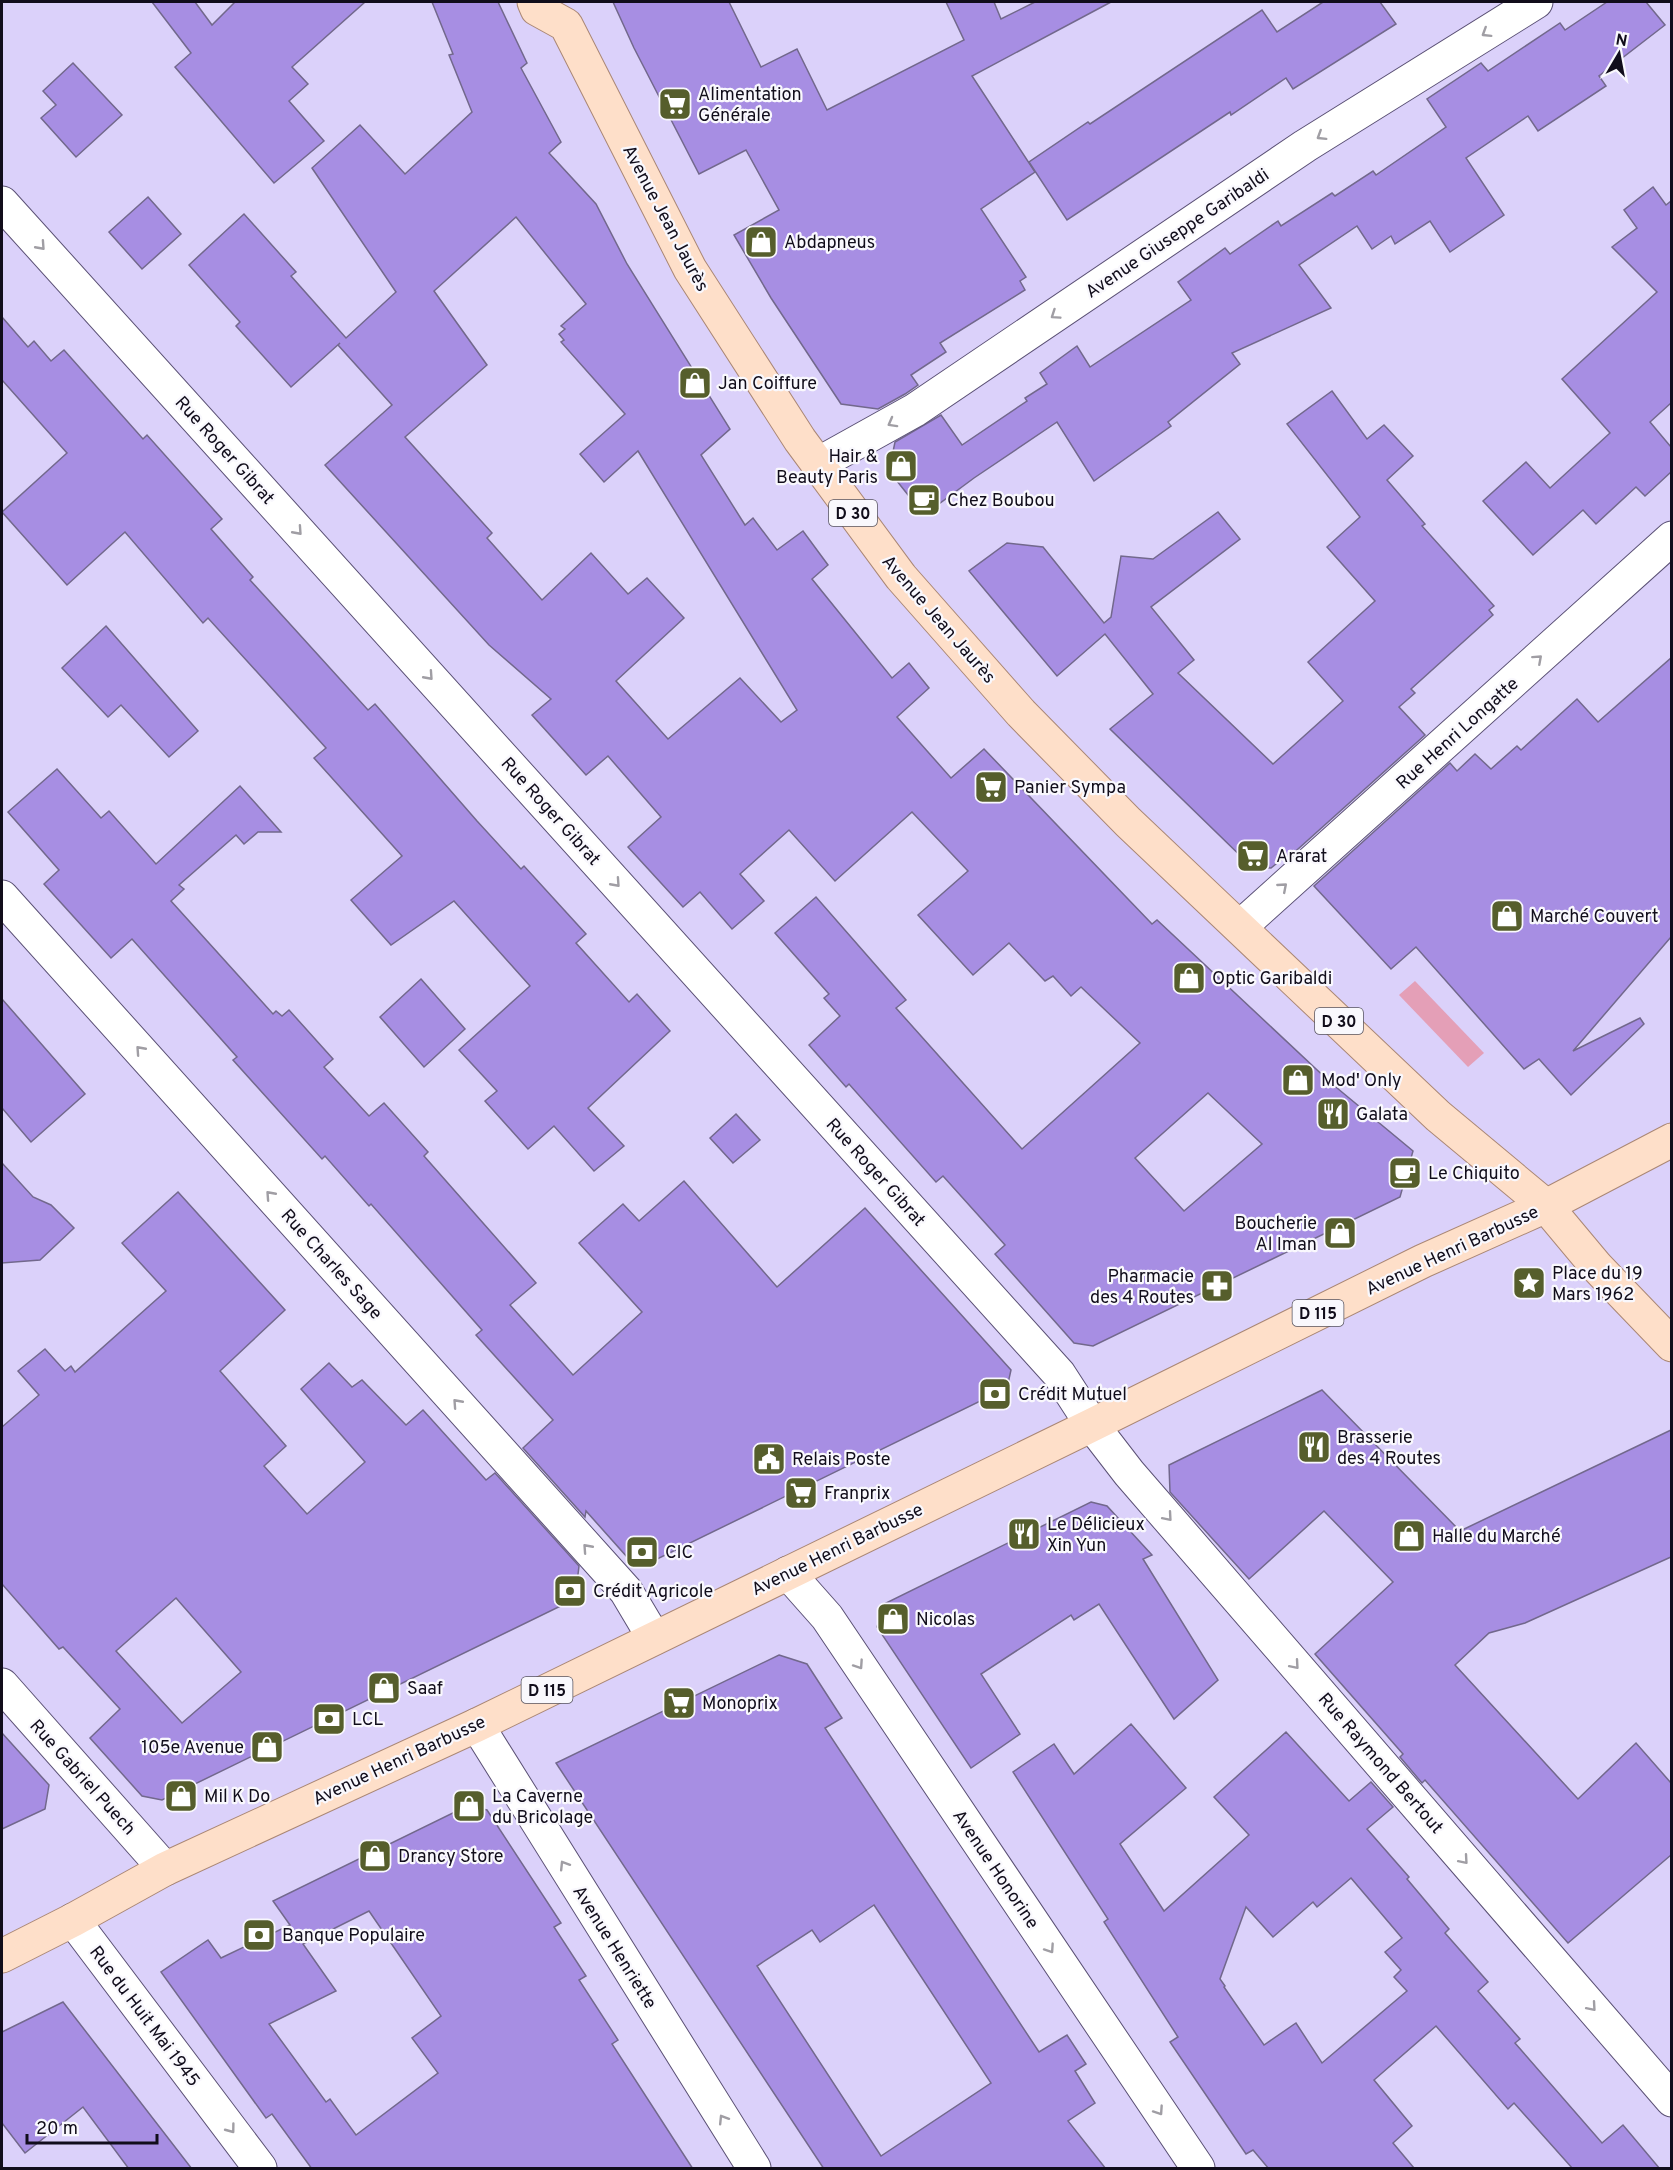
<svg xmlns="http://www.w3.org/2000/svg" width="1673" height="2170" viewBox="0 0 1673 2170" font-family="Overpass,sans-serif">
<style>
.green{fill:#e49fb7}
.building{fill:#a78ee3;stroke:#72688c;stroke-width:1.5;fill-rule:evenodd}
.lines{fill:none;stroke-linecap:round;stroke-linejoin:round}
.street-casing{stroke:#5b5175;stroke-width:35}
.primary-casing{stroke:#aa8775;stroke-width:35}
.street{stroke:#fff;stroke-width:33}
.primary{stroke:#fedfc9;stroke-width:33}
.oneway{stroke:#a09ea4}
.labels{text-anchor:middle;stroke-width:4.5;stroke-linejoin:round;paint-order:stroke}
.shield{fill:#f9f8fd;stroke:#57545f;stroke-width:1.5}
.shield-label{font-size:16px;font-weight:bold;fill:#110d1b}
.poi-label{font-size:18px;fill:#110d1b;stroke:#f9f8fd;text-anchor:start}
.street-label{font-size:18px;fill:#110d1b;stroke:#f9f8fd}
</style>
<rect width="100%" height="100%" fill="#dbd1fa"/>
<path class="green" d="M1415 981 1484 1053 1468 1067 1399 995Z"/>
<g class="building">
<path d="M152 2H195L212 25 235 2H365L292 67 308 84 289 101 324 141 274 183 175 67 191 53Z"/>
<path d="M432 2H498L527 63 521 68 561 142 549 153 596 204 627 264 730 429 701 455 745 525 753 518 777 550 803 531 828 565 812 579 892 678 909 663 929 688 897 717 951 778 984 749 1152 924 1157 920 1331 1083 1413 1151 1400 1197 1093 1346 1074 1343 995 1254 1005 1245 943 1176 936 1182 849 1084 846 1087 809 1045 840 1016 824 998 829 994 775 933 816 897 906 1000 896 1008 1022 1149 1140 1043 1081 987 1071 996 1053 976 1045 981 1009 943 973 975 918 915 968 871 912 812 835 881 789 830 740 874 764 901 732 929 700 892 683 907 628 847 661 817 608 756 586 775 532 715 551 699 489 645 325 465 392 405 338 345 340 343 291 387 236 326 240 322 189 265 244 214 296 272 291 276 346 338 396 292 312 168 360 125 405 174 472 112 449 55 453 54ZM516 217 586 304 561 326 565 329 559 334 564 340 561 342 625 414 580 454 604 482 638 451 797 710 781 722 740 678 668 739 616 681 684 618 647 578 628 594 591 553 542 600 487 538 492 533 405 437 487 365 434 291ZM1208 1093 1262 1144 1184 1211 1135 1158Z"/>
<path d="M613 2H729L761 67 797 49 827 110 964 40 946 2H994L1001 19 1035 2H1111L972 76 1035 172 981 209 1026 277 1020 281 1025 290 940 343 946 352 911 375 918 385 905 394 878 409 841 404 771 298 734 235 779 210 746 150 699 174 634 48Z"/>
<path d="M1323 2H1380L1396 24 1293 89 1286 78 1231 115 1230 112 1067 220 1029 162 1088 122 1090 124 1262 10 1277 32Z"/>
<path d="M1607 2H1646L1665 25 1599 76 1606 86 1538 131 1528 116 1466 158 1504 215 1450 252 1430 221 1395 244 1391 236 1372 249 1357 226 1299 265 1331 308 1232 353 1240 364 1168 422 1171 426 1094 481 1057 422 974 478 924 515 889 471 895 442 941 415 962 445 1027 401 1025 398 1047 384 1040 373 1077 346 1090 367 1191 300 1178 282 1225 248 1230 254 1278 221 1281 226 1332 193 1335 196 1373 171 1376 175 1446 127 1427 99 1481 63 1488 71 1560 23 1565 30Z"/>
<path d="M73 63 122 115 76 157 41 118 56 105 43 91Z"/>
<path d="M1653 187 1666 205 1671 201V403L1650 422 1671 447V472L1645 496 1636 487 1596 524 1583 510 1533 555 1483 501 1526 462 1550 488 1610 433 1562 379 1657 292 1612 247 1637 228 1624 210Z"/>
<path d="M148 197 181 234 142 269 109 232Z"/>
<path d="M2 317 28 347 34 341 51 361 64 350 143 439 147 435 222 519 211 529 253 577 250 580 368 710 375 704 477 821 521 869 524 866 586 934 576 943 629 1002 637 994 670 1031 588 1108 624 1146 594 1171 554 1126 528 1149 485 1101 497 1091 459 1050 530 986 454 901 391 945 351 900 402 856 314 758 326 748 208 618 203 623 125 532 67 585 2 512 67 453 2 380Z"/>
<path d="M1332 391 1367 439 1384 425 1413 456 1387 480 1425 524 1422 526 1494 606 1489 610 1493 615 1411 689 1415 693 1399 707 1425 735 1288 858 1286 856 1271 868 1252 867 1110 729 1153 694 1105 634 1057 676 969 571 1007 543 1043 547 1104 623 1111 617 1121 556 1153 559 1218 512 1240 539 1151 607 1194 660 1178 673 1273 764 1343 701 1308 662 1375 601 1327 547 1360 517 1287 424Z"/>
<path d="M106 626 198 731 169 757 121 705 108 717 62 668Z"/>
<path d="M1671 658V937L1573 1051 1640 1018 1644 1024 1571 1095 1539 1059 1524 1069 1416 947 1391 969 1314 886 1450 763 1457 771 1475 754 1491 769 1517 746 1521 750 1577 699 1598 722Z"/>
<path d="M57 769 101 818 109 811 156 864 240 786 281 832H258L244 844 236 835 179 885 184 889 171 901 273 1014 276 1011 282 1016 289 1010 333 1059 324 1067 369 1116 384 1103 428 1152 424 1156 536 1283 510 1305 573 1375 642 1312 579 1243 623 1204 639 1221 684 1181 777 1287 865 1208 1011 1370 1007 1388 647 1564 628 1558 586 1511 585 1517 523 1448 553 1420 476 1335 482 1330 371 1204 369 1206 325 1156 322 1159 233 1060 237 1057 132 939 111 958 44 884 59 870 8 812Z"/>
<path d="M421 979 465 1029 424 1067 380 1017Z"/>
<path d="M2 999 85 1094 31 1142 2 1108Z"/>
<path d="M736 1114 760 1140 733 1163 710 1138Z"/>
<path d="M2 1163 33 1197 51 1205 74 1228 40 1260 2 1263Z"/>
<path d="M178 1192 285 1310 220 1371 286 1446 264 1466 307 1514 365 1462 301 1389 329 1363 352 1387 362 1380 406 1425 423 1410 486 1480 495 1473 579 1566 575 1599 162 1800 142 1796 90 1738 120 1709 63 1647 59 1649 2 1584V1427L39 1395 18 1371 45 1349 65 1371 71 1366 75 1372 166 1291 122 1243ZM176 1598 241 1672 182 1723 116 1651Z"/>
<path d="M1322 1390 1460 1531 1671 1430V1557L1525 1623 1489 1633 1455 1665 1578 1799 1636 1743 1671 1783V1855L1568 1943 1425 1780 1422 1783 1400 1757 1403 1754 1315 1654 1393 1582 1324 1511 1249 1579 1170 1492 1169 1465Z"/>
<path d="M1091 1502 1107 1506 1152 1555 1143 1559 1218 1680 1174 1719 1099 1604 1074 1620 1071 1615 981 1674 1020 1734 971 1768 877 1627 884 1604Z"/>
<path d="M779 1655 807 1664 842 1718 825 1728 1039 2052 1067 2035 1086 2064 1075 2071 1095 2103 1068 2121 1106 2169H824L556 1763ZM874 1905 991 2083 881 2156 757 1966 812 1930 820 1942Z"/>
<path d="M1131 1724 1186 1788 1120 1844 1164 1911 1249 1835 1214 1797 1286 1732 1349 1801 1371 1782 1393 1807 1367 1829 1409 1877 1407 1879 1449 1929 1445 1933 1488 1982 1478 1991 1520 2039 1515 2043 1602 2143 1623 2125 1660 2169H1573L1514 2103 1508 2109 1436 2026 1374 2080 1412 2126 1393 2143 1414 2168 1269 2169 1253 2150 1246 2154 1170 2042 1178 2037 1104 1922 1108 1919 1013 1772 1054 1744 1074 1774ZM1351 1878 1402 1938 1385 1952 1401 1970 1394 1977 1407 1991 1322 2063 1296 2023 1264 2045 1224 1987 1225 1986 1220 1979 1246 1907 1273 1937 1313 1902 1317 1907Z"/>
<path d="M2 1733 49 1785 45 1809 2 1829Z"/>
<path d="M467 1806 487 1810 561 1923 554 1927 586 1976 579 1980 618 2040 612 2044 693 2169H312L272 2114 266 2118 161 1972 208 1940 221 1958 290 1925 273 1901ZM369 1911 441 2016 412 2038 438 2073 356 2135 330 2099 326 2102 269 2024 336 1991 303 1944Z"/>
<path d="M63 2002 192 2169H129L83 2107 25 2153 2 2123V2032Z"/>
</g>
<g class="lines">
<g class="street-casing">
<g id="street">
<path d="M2 203 1059 1374 1092 1425 1129 1473 1672 2100"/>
<path d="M818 464 915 410 1305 146 1536 2"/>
<path d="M2 897 626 1591 654 1638"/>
<path d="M1240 927 1672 538"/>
<path d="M788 1573 827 1617 1198 2168"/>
<path d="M2 1685 165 1869"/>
<path d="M477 1725 754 2168"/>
<path d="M73 1920 260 2168"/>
</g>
</g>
<g class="primary-casing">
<g id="primary">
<path d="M534 2 537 9 566 25 690 269 800 440 901 577 1021 713 1128 822 1438 1116 1546 1206 1597 1267 1672 1345"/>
<path d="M2 1956 73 1920 165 1869 477 1725 1092 1425 1423 1261 1546 1206 1672 1140"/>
</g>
</g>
<use href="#street" class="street"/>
<use href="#primary" class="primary"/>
</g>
<defs><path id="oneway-chevron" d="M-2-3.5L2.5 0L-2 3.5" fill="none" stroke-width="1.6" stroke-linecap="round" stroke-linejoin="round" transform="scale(1.5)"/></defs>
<g class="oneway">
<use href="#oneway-chevron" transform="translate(1486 33) rotate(148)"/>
<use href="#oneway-chevron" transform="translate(1321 136) rotate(148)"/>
<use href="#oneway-chevron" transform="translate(41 246) rotate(48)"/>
<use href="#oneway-chevron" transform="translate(1055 315) rotate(146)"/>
<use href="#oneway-chevron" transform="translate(892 423) rotate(151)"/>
<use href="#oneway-chevron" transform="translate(298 531) rotate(48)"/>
<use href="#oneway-chevron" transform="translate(1538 659) rotate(-42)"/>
<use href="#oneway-chevron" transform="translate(429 676) rotate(48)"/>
<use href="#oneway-chevron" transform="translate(616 883) rotate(48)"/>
<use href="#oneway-chevron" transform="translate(1283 887) rotate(-41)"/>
<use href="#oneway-chevron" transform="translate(140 1050) rotate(-132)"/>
<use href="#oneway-chevron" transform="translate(270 1195) rotate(-132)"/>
<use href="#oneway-chevron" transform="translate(457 1403) rotate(-132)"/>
<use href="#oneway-chevron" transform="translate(1168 1517) rotate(49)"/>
<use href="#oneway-chevron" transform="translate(587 1548) rotate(-132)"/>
<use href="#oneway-chevron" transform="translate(859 1665) rotate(56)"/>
<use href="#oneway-chevron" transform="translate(1295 1665) rotate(49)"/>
<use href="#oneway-chevron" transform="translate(1464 1860) rotate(49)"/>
<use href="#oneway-chevron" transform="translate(564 1865) rotate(-122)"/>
<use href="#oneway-chevron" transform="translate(1050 1949) rotate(56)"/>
<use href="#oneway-chevron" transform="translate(1592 2007) rotate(49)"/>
<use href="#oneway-chevron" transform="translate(1159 2111) rotate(56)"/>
<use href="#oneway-chevron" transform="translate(723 2119) rotate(-122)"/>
<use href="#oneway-chevron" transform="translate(231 2129) rotate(53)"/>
</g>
<defs>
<g id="supermarket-square" transform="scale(1.725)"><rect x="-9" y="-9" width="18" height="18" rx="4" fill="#565e2c" stroke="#f9f8fd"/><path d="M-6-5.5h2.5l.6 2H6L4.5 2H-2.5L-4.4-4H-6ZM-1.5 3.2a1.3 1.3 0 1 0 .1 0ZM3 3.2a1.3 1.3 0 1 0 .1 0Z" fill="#fff"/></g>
<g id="shop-square" transform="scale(1.725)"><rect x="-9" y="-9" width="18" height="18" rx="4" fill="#565e2c" stroke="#f9f8fd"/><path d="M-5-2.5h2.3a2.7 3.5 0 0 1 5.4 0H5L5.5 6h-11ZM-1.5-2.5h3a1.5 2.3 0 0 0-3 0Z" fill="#fff"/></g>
<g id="cafe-square" transform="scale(1.725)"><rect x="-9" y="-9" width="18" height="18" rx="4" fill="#565e2c" stroke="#f9f8fd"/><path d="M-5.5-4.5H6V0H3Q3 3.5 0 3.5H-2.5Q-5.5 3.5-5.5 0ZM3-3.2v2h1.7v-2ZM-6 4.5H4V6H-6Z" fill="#fff"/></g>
<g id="restaurant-square" transform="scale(1.725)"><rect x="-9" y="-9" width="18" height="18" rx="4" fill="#565e2c" stroke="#f9f8fd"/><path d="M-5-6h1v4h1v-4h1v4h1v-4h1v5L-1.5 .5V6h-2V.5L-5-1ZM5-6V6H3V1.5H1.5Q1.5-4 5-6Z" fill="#fff"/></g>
<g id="sight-square" transform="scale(1.725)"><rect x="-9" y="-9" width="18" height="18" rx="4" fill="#565e2c" stroke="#f9f8fd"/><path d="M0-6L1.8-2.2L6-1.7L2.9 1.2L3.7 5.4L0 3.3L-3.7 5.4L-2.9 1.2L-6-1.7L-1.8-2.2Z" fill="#fff"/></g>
<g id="pharmacy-square" transform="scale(1.725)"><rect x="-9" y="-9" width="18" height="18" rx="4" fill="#565e2c" stroke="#f9f8fd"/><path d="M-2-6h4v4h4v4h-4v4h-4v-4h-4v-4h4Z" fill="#fff"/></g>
<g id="bank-square" transform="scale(1.725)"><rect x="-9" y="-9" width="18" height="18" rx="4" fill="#565e2c" stroke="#f9f8fd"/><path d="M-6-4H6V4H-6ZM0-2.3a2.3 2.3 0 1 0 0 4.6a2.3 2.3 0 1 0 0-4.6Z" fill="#fff"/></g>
<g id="civic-square" transform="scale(1.725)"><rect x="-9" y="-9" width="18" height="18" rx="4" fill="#565e2c" stroke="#f9f8fd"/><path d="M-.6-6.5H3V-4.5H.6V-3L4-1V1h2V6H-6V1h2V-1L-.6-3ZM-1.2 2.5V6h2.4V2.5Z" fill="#fff"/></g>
</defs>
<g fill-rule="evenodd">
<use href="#supermarket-square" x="675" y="104"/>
<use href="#shop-square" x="761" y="242"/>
<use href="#shop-square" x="695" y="383"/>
<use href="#shop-square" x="901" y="466"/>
<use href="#cafe-square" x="924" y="500"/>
<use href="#supermarket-square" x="991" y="787"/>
<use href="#supermarket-square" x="1253" y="856"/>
<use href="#shop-square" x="1507" y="916"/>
<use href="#shop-square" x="1189" y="978"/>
<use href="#shop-square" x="1298" y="1080"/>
<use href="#restaurant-square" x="1333" y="1114"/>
<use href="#cafe-square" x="1405" y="1173"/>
<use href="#shop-square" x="1340" y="1233"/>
<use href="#sight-square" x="1529" y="1283"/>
<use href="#pharmacy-square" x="1217" y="1286"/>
<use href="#bank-square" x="995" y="1394"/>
<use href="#restaurant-square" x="1314" y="1447"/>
<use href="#civic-square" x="769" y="1459"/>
<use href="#supermarket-square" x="801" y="1493"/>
<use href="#restaurant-square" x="1024" y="1534"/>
<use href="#shop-square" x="1409" y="1536"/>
<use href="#bank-square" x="642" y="1552"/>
<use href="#bank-square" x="570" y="1591"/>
<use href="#shop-square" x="893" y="1619"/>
<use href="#shop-square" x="384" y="1688"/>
<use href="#supermarket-square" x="679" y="1703"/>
<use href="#bank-square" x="329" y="1719"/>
<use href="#shop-square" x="267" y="1747"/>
<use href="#shop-square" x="181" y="1796"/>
<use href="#shop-square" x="469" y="1806"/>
<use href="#shop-square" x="375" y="1856"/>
<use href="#bank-square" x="259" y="1935"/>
</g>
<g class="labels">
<g class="shield">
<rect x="829" y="500" width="48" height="26" rx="4.5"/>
<rect x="1315" y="1008" width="48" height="26" rx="4.5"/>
<rect x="1292.5" y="1300" width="51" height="26" rx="4.5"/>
<rect x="521.5" y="1677" width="51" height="26" rx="4.5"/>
</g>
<g class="shield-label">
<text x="853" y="519">D 30</text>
<text x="1339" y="1027">D 30</text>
<text x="1318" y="1319">D 115</text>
<text x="547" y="1696">D 115</text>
</g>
<g class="poi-label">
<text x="698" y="100">Alimentation<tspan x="698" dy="21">Générale</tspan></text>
<text x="784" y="248">Abdapneus</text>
<text x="718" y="389">Jan Coiffure</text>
<text x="878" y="462" text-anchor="end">Hair &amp;<tspan x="878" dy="21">Beauty Paris</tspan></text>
<text x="947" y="506">Chez Boubou</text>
<text x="1014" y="793">Panier Sympa</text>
<text x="1276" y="862">Ararat</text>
<text x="1530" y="922">Marché Couvert</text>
<text x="1212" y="984">Optic Garibaldi</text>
<text x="1321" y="1086">Mod' Only</text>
<text x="1356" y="1120">Galata</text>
<text x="1428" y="1179">Le Chiquito</text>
<text x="1317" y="1229" text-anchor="end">Boucherie<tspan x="1317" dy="21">Al Iman</tspan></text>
<text x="1552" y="1279">Place du 19<tspan x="1552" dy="21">Mars 1962</tspan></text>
<text x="1194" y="1282" text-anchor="end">Pharmacie<tspan x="1194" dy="21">des 4 Routes</tspan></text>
<text x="1018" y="1400">Crédit Mutuel</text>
<text x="1337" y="1443">Brasserie<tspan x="1337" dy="21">des 4 Routes</tspan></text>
<text x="792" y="1465">Relais Poste</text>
<text x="824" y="1499">Franprix</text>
<text x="1047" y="1530">Le Délicieux<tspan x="1047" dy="21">Xin Yun</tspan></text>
<text x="1432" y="1542">Halle du Marché</text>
<text x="665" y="1558">CIC</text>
<text x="593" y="1597">Crédit Agricole</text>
<text x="916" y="1625">Nicolas</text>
<text x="407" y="1694">Saaf</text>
<text x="702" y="1709">Monoprix</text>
<text x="352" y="1725">LCL</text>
<text x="244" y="1753" text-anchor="end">105e Avenue</text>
<text x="204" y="1802">Mil K Do</text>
<text x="492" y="1802">La Caverne<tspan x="492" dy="21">du Bricolage</tspan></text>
<text x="398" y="1862">Drancy Store</text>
<text x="282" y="1941">Banque Populaire</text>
</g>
<g class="street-label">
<text transform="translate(666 218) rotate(62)" y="6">Avenue Jean Jaurès</text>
<text transform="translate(1177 233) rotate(-34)" y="6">Avenue Giuseppe Garibaldi</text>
<text transform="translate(225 450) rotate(48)" y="6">Rue Roger Gibrat</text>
<text transform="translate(939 619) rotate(49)" y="6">Avenue Jean Jaurès</text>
<text transform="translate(1457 733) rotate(-42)" y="6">Rue Henri Longatte</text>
<text transform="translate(551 811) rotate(48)" y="6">Rue Roger Gibrat</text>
<text transform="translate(876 1172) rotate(48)" y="6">Rue Roger Gibrat</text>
<text transform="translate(1452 1250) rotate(-25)" y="6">Avenue Henri Barbusse</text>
<text transform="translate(332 1264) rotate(48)" y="6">Rue Charles Sage</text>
<text transform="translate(837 1549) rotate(-26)" y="6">Avenue Henri Barbusse</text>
<text transform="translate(399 1760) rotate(-25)" y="6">Avenue Henri Barbusse</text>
<text transform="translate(1381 1763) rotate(49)" y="6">Rue Raymond Bertout</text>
<text transform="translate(83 1777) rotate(48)" y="6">Rue Gabriel Puech</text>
<text transform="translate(996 1869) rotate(56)" y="6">Avenue Honorine</text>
<text transform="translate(615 1947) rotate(58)" y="6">Avenue Henriette</text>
<text transform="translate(145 2016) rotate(53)" y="6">Rue du Huit Mai 1945</text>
</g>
</g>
<rect width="1673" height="2170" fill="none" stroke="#110d1b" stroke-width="6"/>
<g transform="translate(1619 54) rotate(10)" stroke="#f9f8fd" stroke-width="4.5" paint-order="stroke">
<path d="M0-4.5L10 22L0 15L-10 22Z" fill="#110d1b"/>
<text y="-9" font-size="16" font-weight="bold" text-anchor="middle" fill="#110d1b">N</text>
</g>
<path d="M27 2134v9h130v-9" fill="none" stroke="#110d1b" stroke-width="3"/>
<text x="36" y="2134" font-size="18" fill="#110d1b" stroke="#f9f8fd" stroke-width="4.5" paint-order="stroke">20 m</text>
</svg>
